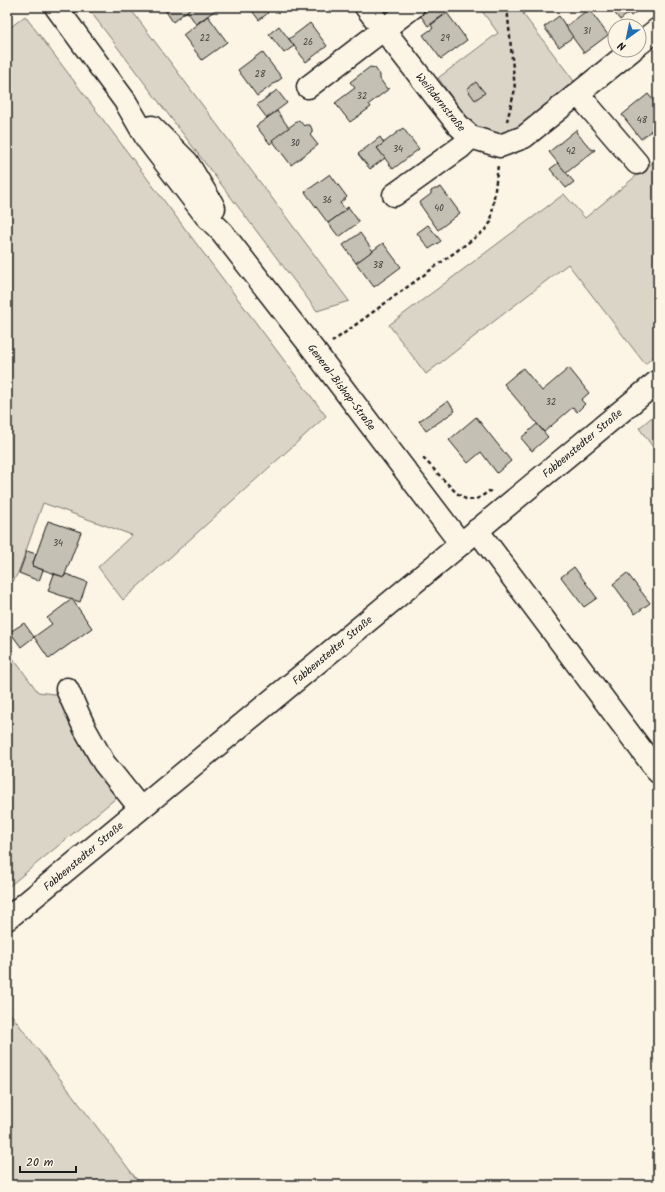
<svg xmlns="http://www.w3.org/2000/svg" width="665" height="1192" viewBox="0 0 665 1192" font-family="Kalam,sans-serif">
<style>
.green{fill:#dbd5c8;stroke:#7c7872}
.building{fill:#c4c0b3;stroke:#1c1c1c}
.lines{fill:none;stroke-linecap:round;stroke-linejoin:round}
.minor-casing{stroke:#1c1c1c;stroke-width:25}
.path{stroke:#1c1c1c;stroke-width:2.5;stroke-dasharray:4 3;stroke-linecap:butt}
.minor{stroke:#fcf5e5;stroke-width:22}
.labels{text-anchor:middle;stroke-width:3;stroke-linejoin:round;paint-order:stroke}
.number-label{font-size:9px;fill:#464542}
.street-label{font-size:11px;fill:#1c1c1c;stroke:#fcf5e5}
</style>
<rect width="100%" height="100%" fill="#fcf5e5"/>
<filter id="ink" filterUnits="userSpaceOnUse"><feTurbulence type="fractalNoise" baseFrequency=".025" numOctaves="2"/><feDisplacementMap in="SourceGraphic" scale="8" xChannelSelector="R" yChannelSelector="G"/><feConvolveMatrix kernelMatrix="1 2 1 2 8 2 1 2 1" color-interpolation-filters="sRGB"/></filter>
<g filter="url(#ink)">
<g class="green">
<path d="M87 7H129L349 301 317 311Z"/>
<path d="M479 7H531L523 14 574 81 520 126C479 150 459 105 438 78L498 33Z"/>
<path d="M25 16 326 416 123 600 98 567 132 535 43 503 18 573 7 591V30Z"/>
<path d="M658 158V353L645 364 568 264 426 374 389 325 564 194 585 218Z"/>
<path d="M658 412V454L639 428Z"/>
<path d="M7 650 38 692 61 695 121 794 7 888Z"/>
<path d="M7 1009 141 1185H7Z"/>
</g>
<g class="building">
<path d="M163 7H192L173 22Z"/>
<path d="M192 7H215L217 9 196 24 187 11Z"/>
<path d="M249 7H263L268 13 259 20Z"/>
<path d="M425 7H446L449 11 428 26 418 12Z"/>
<path d="M610 7H624L629 13 620 20Z"/>
<path d="M624 7H648L643 12 640 8 631 16Z"/>
<path d="M589 9 608 35 584 53 565 27Z"/>
<path d="M447 13 467 40 441 59 423 35 433 28 431 25Z"/>
<path d="M208 16 227 42 202 60 183 35Z"/>
<path d="M559 16 573 37 559 47 544 27Z"/>
<path d="M310 23 327 46 306 62 289 39Z"/>
<path d="M279 26 294 46 284 53 269 34Z"/>
<path d="M262 52 282 78 257 96 238 70Z"/>
<path d="M370 67 375 68 380 75V79L387 89 390 88 369 104 371 107 350 122 335 103 355 88 350 82Z"/>
<path d="M476 82 485 93 475 100 467 89Z"/>
<path d="M277 90 287 103 267 118 257 105Z"/>
<path d="M648 94 658 106V125L641 139 622 115Z"/>
<path d="M277 111 289 128 270 144 256 126Z"/>
<path d="M299 120 304 126 305 125H310L312 129V133L310 135 318 145 291 165 272 140Z"/>
<path d="M658 125V140L650 131Z"/>
<path d="M403 128 419 149 393 169 377 148Z"/>
<path d="M577 129 578 130 576 132 592 150 594 149 595 150 566 173 549 152Z"/>
<path d="M380 137 384 143 377 148 385 158 370 169 358 154Z"/>
<path d="M558 163 574 182 566 188 550 169Z"/>
<path d="M330 174 347 197 340 203 345 209 348 207 349 208 328 223 305 192Z"/>
<path d="M441 187 460 213 438 230 419 203 431 194V191L435 189H437Z"/>
<path d="M349 208 359 222 339 237 328 223Z"/>
<path d="M428 225 441 241 429 249 417 233Z"/>
<path d="M360 233 373 251 356 263 343 245Z"/>
<path d="M383 243 401 267 374 287 356 263Z"/>
<path d="M523 368 542 391 569 368 589 393 581 400 585 404 577 412 573 407 544 432 504 384Z"/>
<path d="M448 401 455 411 426 431 419 421Z"/>
<path d="M476 417 511 461 497 473 481 452 468 463 449 440Z"/>
<path d="M537 424 548 437 532 451 521 438Z"/>
<path d="M48 521 81 532 64 577 32 566Z"/>
<path d="M27 551 36 554 32 566 43 570 39 581 19 573Z"/>
<path d="M574 567 597 598 584 607 561 577Z"/>
<path d="M627 573 650 603 635 614 613 584Z"/>
<path d="M54 574 64 577 66 574 87 582 80 602 48 591Z"/>
<path d="M72 599 92 628 49 659 34 637 52 624 47 618Z"/>
<path d="M24 623 34 637 21 647 10 632Z"/>
</g>
<g class="lines">
<g class="minor-casing">
<g id="minor">
<path d="M56 7 125 101 147 139 206 216 222 232 316 353 461 544"/>
<path d="M366 7 458 125 471 137 500 146 524 137 632 50"/>
<path d="M639 44 658 29"/>
<path d="M308 87 413 7"/>
<path d="M578 94 637 163"/>
<path d="M152 127 187 162 212 204 214 208"/>
<path d="M394 195 461 147 471 137"/>
<path d="M477 530 658 772"/>
<path d="M67 689 85 729 104 763 140 808"/>
<path d="M7 919 658 381"/>
</g>
</g>
<g class="path">
<path d="M507 7 515 89 507 121"/>
<path d="M332 342 484 231 491 222 498 165"/>
<path d="M423 458C432 466 456 496 466 499 475 502 482 496 489 491L491 492"/>
</g>
<use href="#minor" class="minor"/>
</g>
</g>
<g class="labels">
<g class="number-label">
<text x="587" y="34">31</text>
<text x="205" y="41">22</text>
<text x="445" y="41">29</text>
<text x="308" y="45">26</text>
<text x="260" y="77">28</text>
<text x="362" y="99">32</text>
<text x="642" y="123">48</text>
<text x="295" y="146">30</text>
<text x="398" y="152">34</text>
<text x="571" y="154">42</text>
<text x="327" y="203">36</text>
<text x="439" y="211">40</text>
<text x="378" y="268">38</text>
<text x="551" y="405">32</text>
<text x="58" y="546">34</text>
</g>
<g class="street-label">
<text transform="translate(441 102) rotate(51)" y="4">Weißdornstraße</text>
<text transform="translate(342 387) rotate(53)" y="4">General-Bishop-Straße</text>
<text transform="translate(582 443) rotate(-40)" y="4">Fabbenstedter Straße</text>
<text transform="translate(332 650) rotate(-40)" y="4">Fabbenstedter Straße</text>
<text transform="translate(83 856) rotate(-40)" y="4">Fabbenstedter Straße</text>
</g>
</g>
<rect width="665" height="1192" fill="none" stroke="#fcf5e5" stroke-width="24"/>
<rect x="12" y="12" width="641" height="1168" fill="none" stroke="#1c1c1c" stroke-width="1.5" filter="url(#ink)"/>
<g transform="translate(627 38) rotate(213)"><circle r="19" fill="#fcf5e5" stroke="#a29e95"/>
<path d="M0-3L7 15L0 10L-7 15Z" fill="#1f6fb2"/>
<text y="-6" font-size="11" font-weight="bold" text-anchor="middle" fill="#1c1c1c">N</text>
</g>
<path d="M20 1166v6h56v-6" fill="none" stroke="#1c1c1c" stroke-width="2"/>
<text x="26" y="1166" font-size="12" fill="#1c1c1c" stroke="#fcf5e5" stroke-width="3" paint-order="stroke">20 m</text>
</svg>
